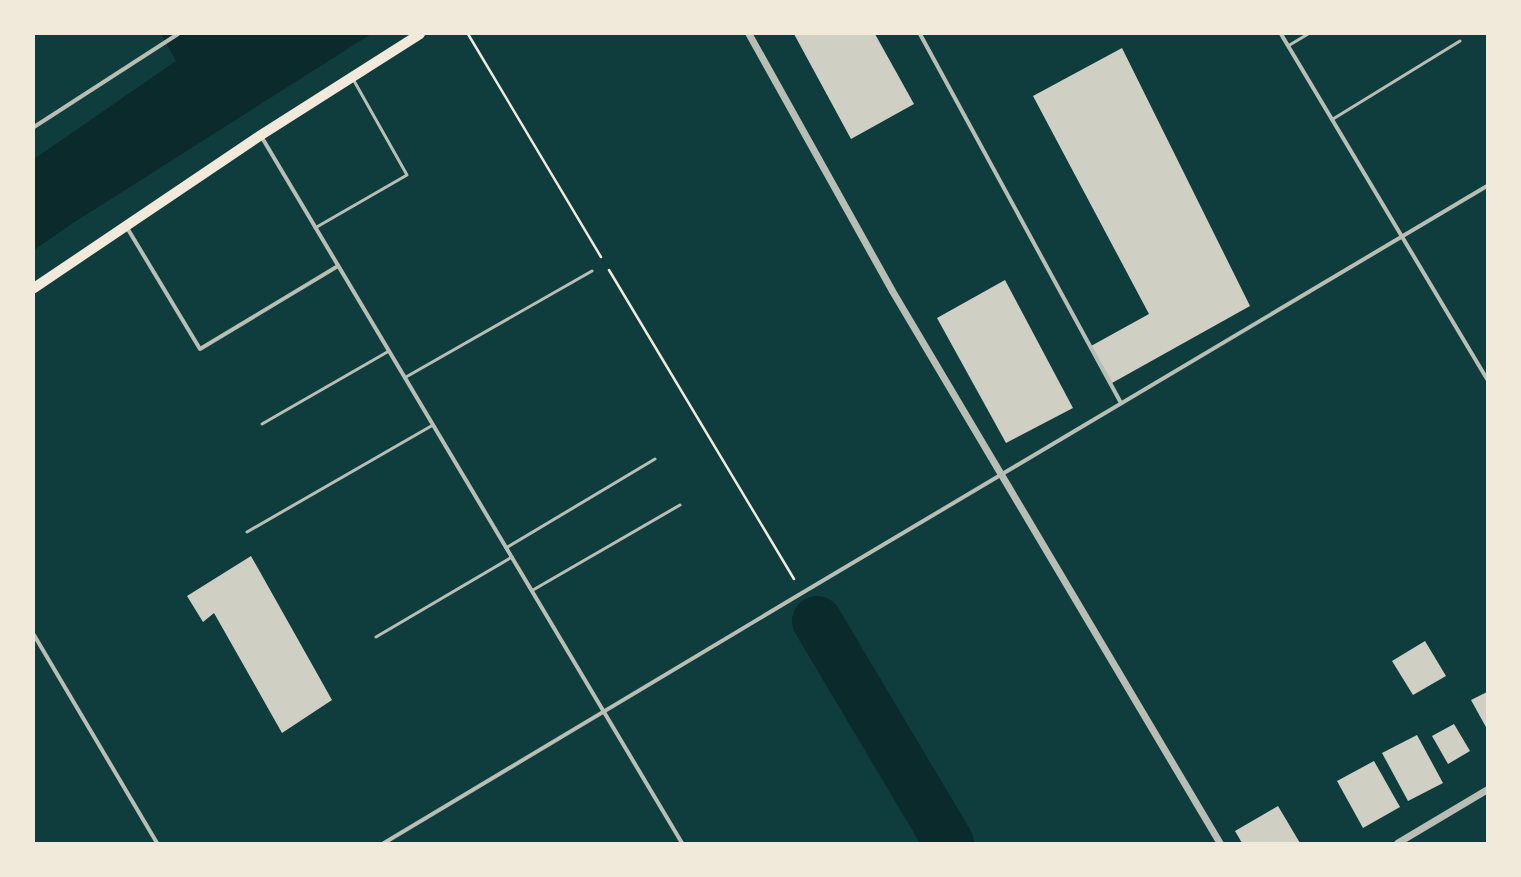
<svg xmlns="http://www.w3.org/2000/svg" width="1521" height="877" viewBox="0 0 1521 877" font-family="Quicksand,sans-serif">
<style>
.water{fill:#0a2a2b}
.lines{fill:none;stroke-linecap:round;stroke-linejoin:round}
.river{stroke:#0a2a2b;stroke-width:50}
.building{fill:#cfcfc3}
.path{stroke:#f1e9da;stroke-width:2.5}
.service{stroke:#b8beb3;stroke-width:3}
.minor{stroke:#b8beb3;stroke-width:4}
.tertiary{stroke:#b8beb3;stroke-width:7}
.primary{stroke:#f1e9da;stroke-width:10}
</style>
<rect width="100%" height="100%" fill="#0f3d3e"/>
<path class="water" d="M161 34H371L73 223 34 250V159L176 61Z"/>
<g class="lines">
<path class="river" d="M817 621 949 843"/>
</g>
<g class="building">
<path d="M794 34H875L914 104 851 139Z"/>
<path d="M1122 48 1250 306 1112 383 1091 346 1149 314 1033 96Z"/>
<path d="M1005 280 1073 408 1006 443 937 318Z"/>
<path d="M251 556 332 700 282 733 214 613 203 622 187 596Z"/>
<path d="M1425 641 1446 676 1413 695 1392 661Z"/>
<path d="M1487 692V729L1471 700Z"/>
<path d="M1454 724 1470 751 1448 764 1432 736Z"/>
<path d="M1417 735 1443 783 1408 801 1382 753Z"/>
<path d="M1374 761 1400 807 1363 828 1337 781Z"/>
<path d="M1278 806 1300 843H1242L1235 831Z"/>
</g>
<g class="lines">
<g class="path">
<path d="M468 34 601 257"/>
<path d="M609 270 794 579"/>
</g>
<g class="service">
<path d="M1288 46 1308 34"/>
<path d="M1333 119 1460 41"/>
<path d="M315 228 407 175 353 79"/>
<path d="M406 377 592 271"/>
<path d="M262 424 389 351"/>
<path d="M247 532 433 425"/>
<path d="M506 548 655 459"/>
<path d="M533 590 680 505"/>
<path d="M376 637 512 557"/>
</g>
<g class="minor">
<path d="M920 34 1121 403"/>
<path d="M1281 34 1487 379"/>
<path d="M34 127 178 34"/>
<path d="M261 136 682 843"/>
<path d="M126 226 200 349 338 266"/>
<path d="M34 635 157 843"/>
<path d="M384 843 802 593 1487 186"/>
</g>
<g class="tertiary">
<path d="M749 34 893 292 1220 843"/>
<path d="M1398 843 1487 790"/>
</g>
<path class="primary" d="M34 288 261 135 420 34"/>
</g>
<rect width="1521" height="877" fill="none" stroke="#f1e9da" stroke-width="70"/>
</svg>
